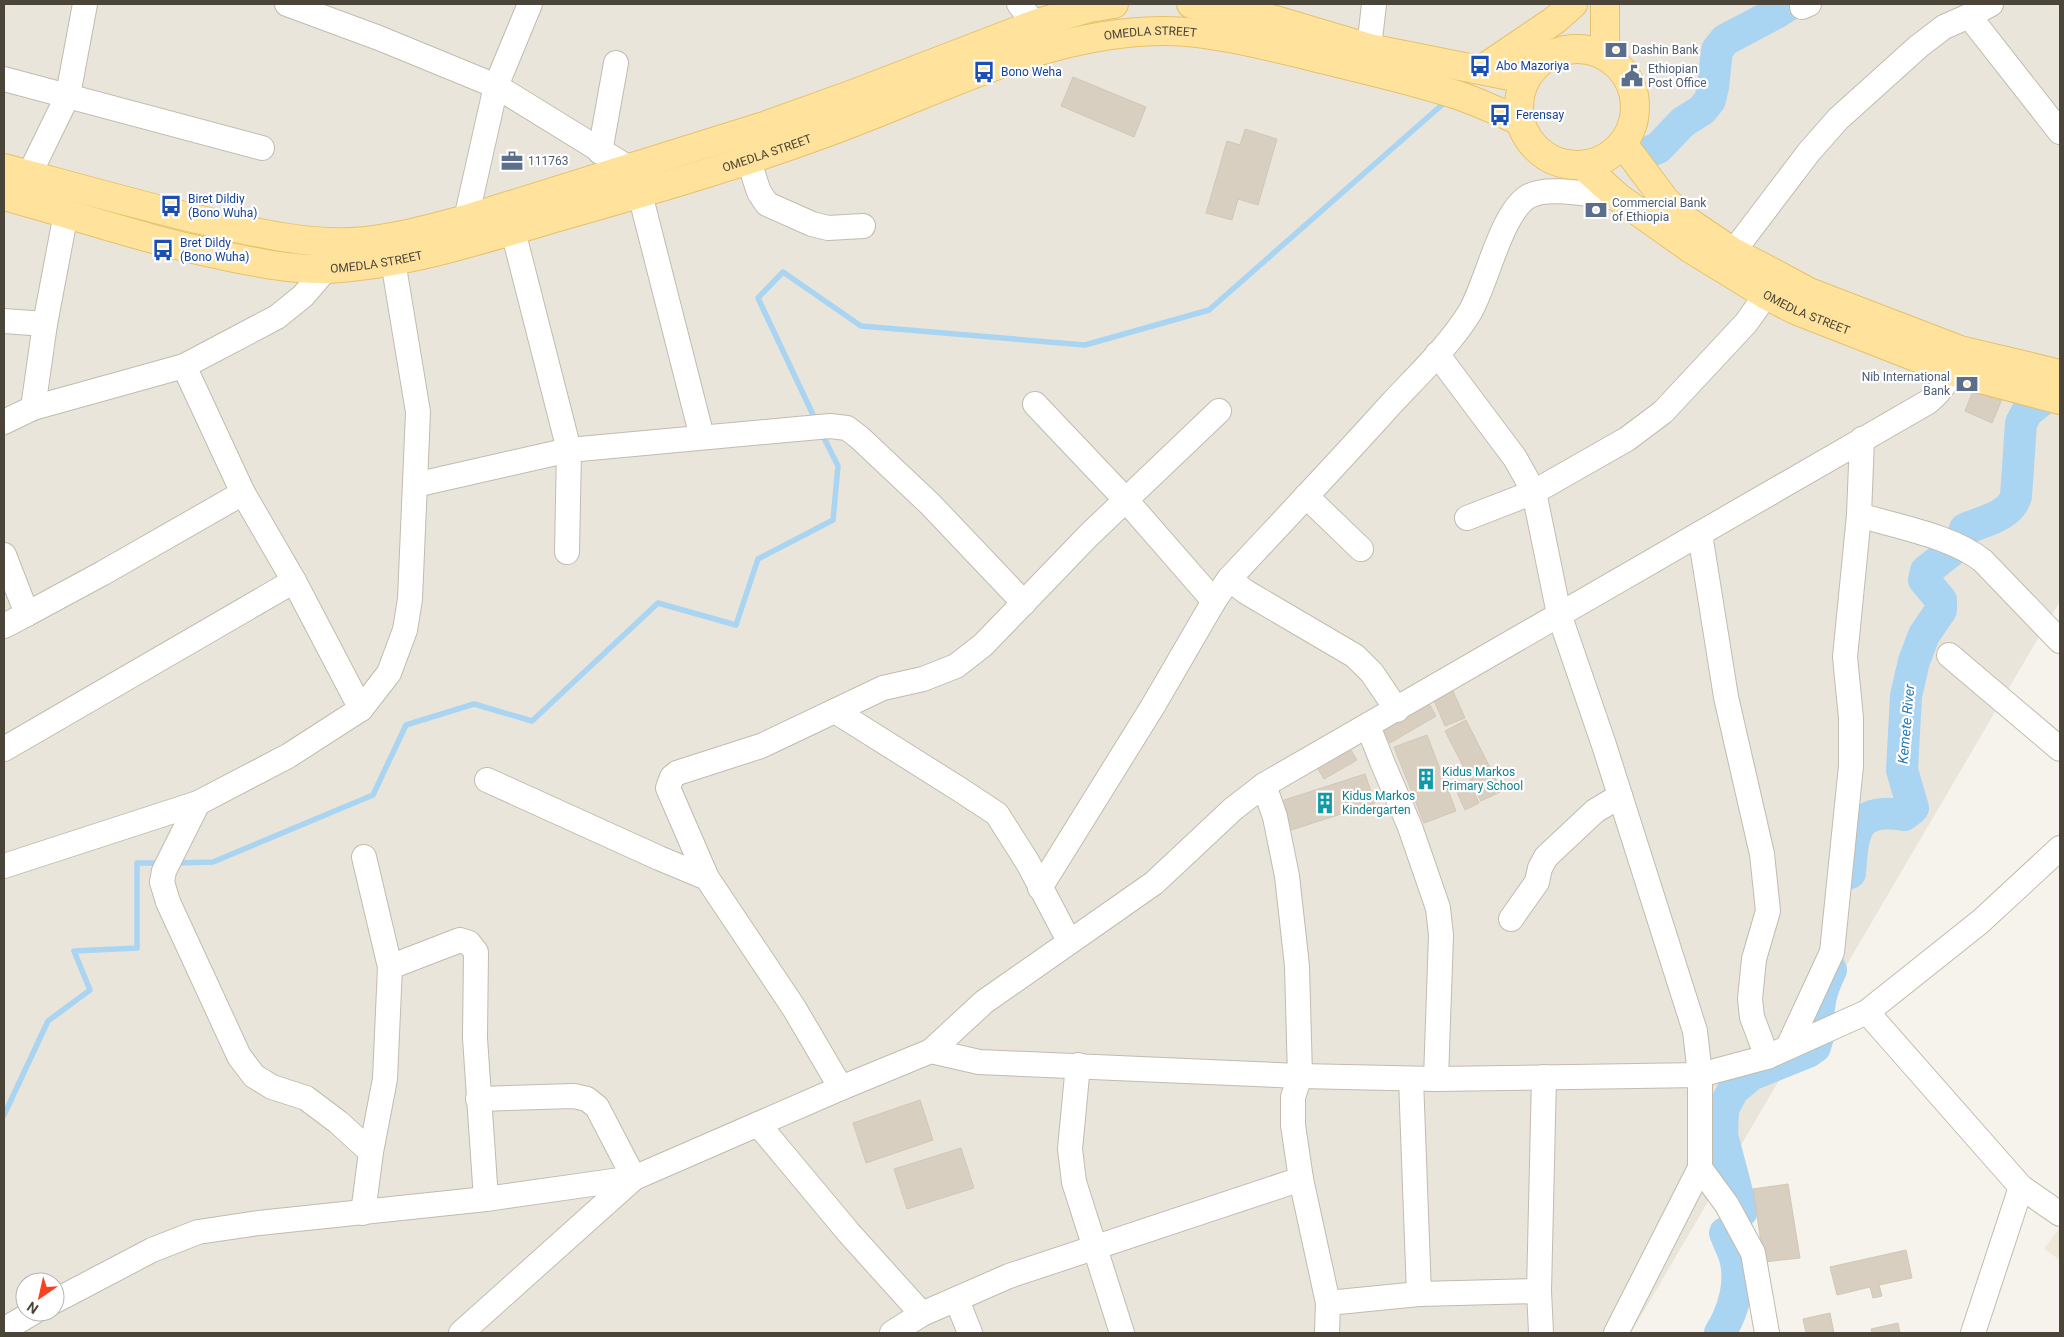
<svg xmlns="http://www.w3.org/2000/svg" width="2064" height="1337" viewBox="0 0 2064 1337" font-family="Roboto,sans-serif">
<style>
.residential{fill:#eae5da;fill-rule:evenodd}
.education{fill:#efe8d6}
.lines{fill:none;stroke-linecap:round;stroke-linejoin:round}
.stream{stroke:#a9d4f2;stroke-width:5.5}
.river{stroke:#a9d4f2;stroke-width:32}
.building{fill:#d8cfc1;stroke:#d3c7b4}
.minor-casing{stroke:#c2bbae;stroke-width:26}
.major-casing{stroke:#e6c16a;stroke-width:30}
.minor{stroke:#fff;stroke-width:24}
.major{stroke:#ffe39c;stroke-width:28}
.labels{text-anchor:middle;stroke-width:4.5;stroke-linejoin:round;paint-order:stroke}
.street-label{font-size:12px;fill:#4b4439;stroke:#fff}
.service-label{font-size:12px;fill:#4e5e75;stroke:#fff;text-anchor:start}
.transit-label{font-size:12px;fill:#164399;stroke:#fff;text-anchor:start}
.culture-label{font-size:12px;fill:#0d838f;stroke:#fff;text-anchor:start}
.water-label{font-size:14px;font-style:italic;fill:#2e7ab2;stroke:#fff}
</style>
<rect width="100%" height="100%" fill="#f6f3ec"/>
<path class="residential" d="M4 4H2060V601L1631 1333H4ZM25 1282H55V1312H25Z"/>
<path class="education" d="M2060 1227V1260L2044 1249Z"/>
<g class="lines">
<g class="stream">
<path d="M816 421 758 298 783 272 861 326 1085 345 1209 310 1444 103"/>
<path d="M175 863 213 862 373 795 406 725 474 704 532 721 658 603 736 625 758 559 833 520 838 466 821 432"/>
<path d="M4 1115 48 1021 90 990 74 951 137 948V863H161"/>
</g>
<g class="river">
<path d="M1641 155 1658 148 1683 122 1702 110 1710 100 1713 87 1717 50 1725 40 1776 13 1790 4"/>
<path d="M1850 873C1853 832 1854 807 1904 815L1913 808 1902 770 1906 696 1914 661 1924 635 1941 610V600L1924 580 1926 571 1959 545 1965 529C1983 521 2010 517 2016 496L2021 423 2027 412 2047 396"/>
<path d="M1818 1030C1818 1005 1820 992 1831 970"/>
<path d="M1742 1211 1722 1135 1723 1109 1733 1090 1751 1075 1808 1052 1815 1047 1818 1037"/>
<path d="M1720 1333C1733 1312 1742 1283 1735 1258 1733 1250 1728 1241 1725 1233"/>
</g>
</g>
<g class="building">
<path d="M1073 77 1146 107 1134 137 1061 106Z"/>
<path d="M1245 129 1277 139 1258 205 1238 199 1232 220 1206 213 1227 141 1240 145Z"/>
<path d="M1977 381 2005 392 1992 423 1965 411Z"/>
<path d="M1452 689 1465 718 1445 726 1433 698Z"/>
<path d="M1427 700 1436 716 1390 743 1381 725Z"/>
<path d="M1466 720 1502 791 1481 801 1445 731Z"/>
<path d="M1427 735 1456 811 1424 823 1394 747Z"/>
<path d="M1349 747 1357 760 1324 779 1316 766Z"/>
<path d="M1365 774 1375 803 1285 832 1275 803Z"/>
<path d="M1470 783 1479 803 1465 810 1456 790Z"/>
<path d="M920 1100 933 1140 866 1163 853 1123Z"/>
<path d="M961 1148 974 1188 907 1209 894 1169Z"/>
<path d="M1788 1184 1800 1258 1764 1262 1753 1189Z"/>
<path d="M1906 1250 1912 1278 1879 1285 1882 1296 1873 1298 1870 1287 1837 1295 1830 1267Z"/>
<path d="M1830 1313 1834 1333H1806L1803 1319Z"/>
<path d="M1898 1323 1900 1333H1872L1871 1329Z"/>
</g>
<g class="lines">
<g class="minor-casing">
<g id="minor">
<path d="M287 4 379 38 496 86 530 4"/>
<path d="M1019 4 1035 24"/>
<path d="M1991 4 1969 16 2060 132"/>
<path d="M1802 7 1809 4"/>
<path d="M1369 48 1374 4"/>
<path d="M4 79 262 148"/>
<path d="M600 152 616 63"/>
<path d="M748 159 759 192 767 204 812 224 828 228 863 226"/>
<path d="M29 175 68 95 85 4"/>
<path d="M640 194 702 437"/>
<path d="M510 212 513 231 569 450 567 552"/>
<path d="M466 219 496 86 629 168"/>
<path d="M1733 252 1809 152 1838 119 1919 46 1944 27 1969 16"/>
<path d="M4 321 45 324"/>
<path d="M1437 354 1515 458 1534 492 1559 614 1604 745 1695 1031 1700 1075V1168L1727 1205 1753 1253 1767 1333"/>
<path d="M1035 404 1125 499 1214 601"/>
<path d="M33 408 45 324 66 213"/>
<path d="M4 422 33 408 184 366 277 317 303 296 326 269"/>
<path d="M415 485 569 450 830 426 847 428 860 438 930 504 1024 603"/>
<path d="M243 493 294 581"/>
<path d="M1306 496 1361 549"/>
<path d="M1859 515 1862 439"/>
<path d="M1467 518 1534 492 1627 439 1663 412 1746 323 1766 295"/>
<path d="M1700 534 1726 697 1762 854 1768 911 1754 959 1750 999 1752 1017 1767 1057"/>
<path d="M4 555 27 614 4 626"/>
<path d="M1229 579 1246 592 1355 656 1372 673 1397 710"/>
<path d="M27 614 103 573 243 493 184 366"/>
<path d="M1949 655 2060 749"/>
<path d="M835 711 959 789 997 814 1028 863 1069 941"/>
<path d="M1368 726 1383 764 1410 827 1438 908 1441 935 1436 1079"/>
<path d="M4 749 294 581 361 709"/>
<path d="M487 780 659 858 707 878 794 1008 841 1088"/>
<path d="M1264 785 1275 817 1287 876 1297 966 1300 1076 1293 1097V1125L1301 1179 1328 1303 1327 1333"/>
<path d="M198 803 164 871 162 882 168 902 239 1056 254 1076 272 1087 306 1098 338 1122 371 1152"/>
<path d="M4 866 198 803 288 756 361 709 389 673 405 630 410 599 418 412 393 261"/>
<path d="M707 878 668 788 672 777 677 773 761 746 883 688 923 679 956 666 983 645 1089 535 1219 411"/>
<path d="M1040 888 1153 706 1214 601 1229 579C1283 521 1338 463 1391 404 1417 376 1450 345 1470 312 1487 283 1501 212 1529 196 1550 185 1595 196 1619 198"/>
<path d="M1511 919 1537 882 1540 868 1546 857 1595 811 1620 796"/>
<path d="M390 967 460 940 469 943 476 952 475 1038 486 1199"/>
<path d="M1867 1012 2021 1187 2060 1214"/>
<path d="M1788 1047 1832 952 1851 766V718L1845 657 1859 515C1898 527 1952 536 1983 561L2060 641"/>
<path d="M931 1051 984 1002 1154 883 1233 809 1264 785 1928 402C1944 389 1953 374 1958 355"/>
<path d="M1078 1065 1070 1149 1074 1182 1122 1333"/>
<path d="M1411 1079 1419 1294"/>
<path d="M758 1124 849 1233 922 1314"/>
<path d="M363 1213 371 1152 385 1079 390 967 364 857"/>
<path d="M957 1300 970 1333"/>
<path d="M55 1301 152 1250 198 1232 259 1223 486 1199 634 1178 841 1088 931 1051 979 1062 1300 1076 1436 1079 1700 1075 1767 1057 1867 1012 1980 922 2060 848"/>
<path d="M1328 1303 1419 1294 1539 1291"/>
<path d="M4 1333 10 1326 34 1312"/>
<path d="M461 1333 634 1178 597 1107 587 1099 574 1096 478 1099"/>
<path d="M892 1333 922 1314 1009 1276 1301 1179"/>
<path d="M1541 1333 1539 1291 1544 1077"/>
<path d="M1616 1333 1700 1168"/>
<path d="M1973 1333 2021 1187"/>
</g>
</g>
<g class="major-casing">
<g id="major">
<path d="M1191 4 1275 20 1369 48 1525 79"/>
<path d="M1605 4V55"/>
<circle cx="1577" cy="107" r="58"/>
<path d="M1481 70 1555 20 1573 4"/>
<path d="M1623 144 1665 200 1683 218 1733 252 1768 270 1809 292 1960 350 2060 374"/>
<path id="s1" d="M1582 165 1619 198 1691 249 1766 295 1795 310 1954 372 2060 400"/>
<path d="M4 168C71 186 138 205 205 221 254 232 301 244 351 242 390 240 429 229 466 219L767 125 853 94 1035 24 1089 8 1114 4"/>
<path id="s2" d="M4 196C78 216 150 241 225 256 259 263 293 270 327 269 406 265 483 239 558 217 657 189 756 160 852 123 952 85 1051 32 1161 31 1203 30 1260 44 1301 54 1352 67 1404 78 1454 94 1477 101 1498 112 1520 121"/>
</g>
</g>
<use href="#minor" class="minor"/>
<use href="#major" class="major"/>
</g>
<defs>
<g id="bank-bare" transform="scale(1.725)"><path d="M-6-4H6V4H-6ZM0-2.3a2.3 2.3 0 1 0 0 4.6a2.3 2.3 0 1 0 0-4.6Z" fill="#5c6f8a" stroke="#fff" stroke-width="2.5" paint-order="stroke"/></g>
<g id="bus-bare" transform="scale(1.725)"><path d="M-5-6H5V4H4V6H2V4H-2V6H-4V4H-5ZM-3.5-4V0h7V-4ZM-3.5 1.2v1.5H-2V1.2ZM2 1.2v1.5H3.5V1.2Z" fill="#1a4fb4" stroke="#fff" stroke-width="2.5" paint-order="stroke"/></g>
<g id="civic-bare" transform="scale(1.725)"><path d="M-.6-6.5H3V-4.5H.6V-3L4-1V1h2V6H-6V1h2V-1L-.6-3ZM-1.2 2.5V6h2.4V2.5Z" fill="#5c6f8a" stroke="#fff" stroke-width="2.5" paint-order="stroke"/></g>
<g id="office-bare" transform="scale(1.725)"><path d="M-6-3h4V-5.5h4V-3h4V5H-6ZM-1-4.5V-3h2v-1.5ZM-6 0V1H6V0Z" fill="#5c6f8a" stroke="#fff" stroke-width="2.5" paint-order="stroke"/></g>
<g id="building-bare" transform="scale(1.725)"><path d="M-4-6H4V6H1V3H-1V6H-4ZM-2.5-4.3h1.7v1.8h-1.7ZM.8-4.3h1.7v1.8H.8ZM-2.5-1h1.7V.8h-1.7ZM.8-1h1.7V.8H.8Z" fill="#0f9aa8" stroke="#fff" stroke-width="2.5" paint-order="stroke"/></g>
</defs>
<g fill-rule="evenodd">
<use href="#bank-bare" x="1616" y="50"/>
<use href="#bus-bare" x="1480" y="66"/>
<use href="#bus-bare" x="984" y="72"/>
<use href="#civic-bare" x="1632" y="76"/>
<use href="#bus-bare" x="1500" y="115"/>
<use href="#office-bare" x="512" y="161"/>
<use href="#bus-bare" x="171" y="206"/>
<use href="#bank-bare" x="1596" y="210"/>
<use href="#bus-bare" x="163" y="250"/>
<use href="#bank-bare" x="1967" y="384"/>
<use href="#building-bare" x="1426" y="779"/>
<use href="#building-bare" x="1325" y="803"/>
</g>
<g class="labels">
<g class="street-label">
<text dy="4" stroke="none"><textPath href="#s2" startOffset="1192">OMEDLA STREET</textPath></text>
<text dy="4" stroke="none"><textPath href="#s2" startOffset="788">OMEDLA STREET</textPath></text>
<text dy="4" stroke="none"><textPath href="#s2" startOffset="382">OMEDLA STREET</textPath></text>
<text dy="4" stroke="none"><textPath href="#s1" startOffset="270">OMEDLA STREET</textPath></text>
</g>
<g class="service-label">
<text x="1632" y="54">Dashin Bank</text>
<text x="1648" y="73">Ethiopian<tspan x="1648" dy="14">Post Office</tspan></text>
<text x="528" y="165">111763</text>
<text x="1612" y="207">Commercial Bank<tspan x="1612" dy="14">of Ethiopia</tspan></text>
<text x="1950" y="381" text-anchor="end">Nib International<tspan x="1950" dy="14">Bank</tspan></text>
</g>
<g class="transit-label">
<text x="1496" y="70">Abo Mazoriya</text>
<text x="1001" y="76">Bono Weha</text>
<text x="1516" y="119">Ferensay</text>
<text x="188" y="203">Biret Dildiy<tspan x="188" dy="14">(Bono Wuha)</tspan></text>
<text x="180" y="247">Bret Dildy<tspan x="180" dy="14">(Bono Wuha)</tspan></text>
</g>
<g class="culture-label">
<text x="1442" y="776">Kidus Markos<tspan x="1442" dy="14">Primary School</tspan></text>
<text x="1342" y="800">Kidus Markos<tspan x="1342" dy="14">Kindergarten</tspan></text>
</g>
<g class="water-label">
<text transform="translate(1906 724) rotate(-85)" y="5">Kemete River</text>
</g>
</g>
<rect width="2064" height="1337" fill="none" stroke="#4b4439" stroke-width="10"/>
<g transform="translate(40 1297) rotate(214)"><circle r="24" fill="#ffffff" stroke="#b7b4b0"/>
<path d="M0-4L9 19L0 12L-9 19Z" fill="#fc3f1d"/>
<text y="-8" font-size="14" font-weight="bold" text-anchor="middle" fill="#4b4439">N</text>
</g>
</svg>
